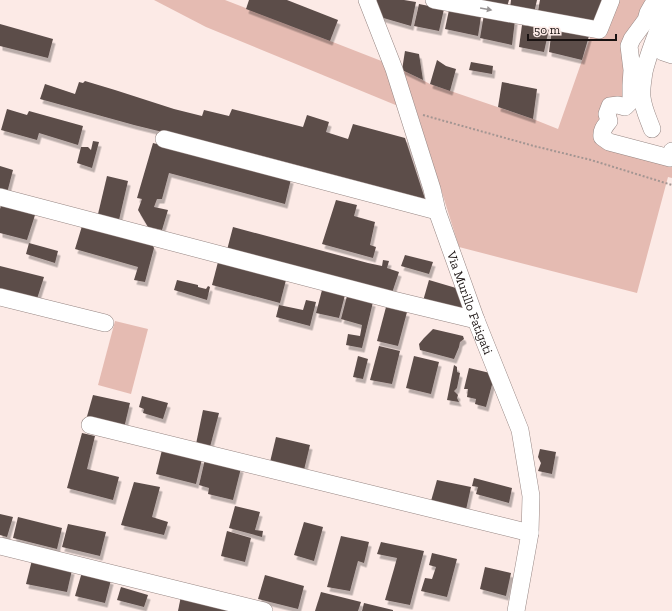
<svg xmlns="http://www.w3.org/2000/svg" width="672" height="611" viewBox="0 0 672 611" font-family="'Zilla Slab',serif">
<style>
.green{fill:#e5bbb2}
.building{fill:#5c4d4a;filter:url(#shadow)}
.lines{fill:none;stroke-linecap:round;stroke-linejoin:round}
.minor-casing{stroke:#968683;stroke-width:18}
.path{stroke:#a39592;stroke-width:2;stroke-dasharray:2 2;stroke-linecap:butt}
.minor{stroke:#fff;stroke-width:17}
.oneway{fill:#989494}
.labels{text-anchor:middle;stroke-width:4;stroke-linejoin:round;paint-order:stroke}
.street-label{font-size:13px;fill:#191211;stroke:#fceae6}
</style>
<defs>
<filter id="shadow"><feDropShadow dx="2.5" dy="4.5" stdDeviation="0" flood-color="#0004"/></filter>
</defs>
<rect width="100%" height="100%" fill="#fceae6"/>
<g class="green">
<path d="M154 0H225L384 62 398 106 206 27Z"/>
<path d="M619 0H663L632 39 631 101 618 105 601 133 672 158V178L668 177 637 293 459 247 413 100 397 67 430 84 533 119 558 129 591 35 605 37Z"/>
<path d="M115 321 148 329 131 394 98 385Z"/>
</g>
<g class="building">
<path d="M249 0H287L338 20 330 41 246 9Z"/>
<path d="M377 0H404L416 2 411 26 380 17 376 7Z"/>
<path d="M469 0H509L507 7Z"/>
<path d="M511 0H537L534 13 510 8Z"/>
<path d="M540 0H605L595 24 538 11Z"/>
<path d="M419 4 444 9 439 31 414 26Z"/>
<path d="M449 10 481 17 478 36 445 29Z"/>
<path d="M484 14 515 20 512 45 480 38Z"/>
<path d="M0 24 53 39 48 58 0 46Z"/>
<path d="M522 25 549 29 544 52 519 47Z"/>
<path d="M552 28 589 36 582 60 549 52Z"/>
<path d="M405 51 419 54 423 80 402 70Z"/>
<path d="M437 60 446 66 456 69 450 91 430 84Z"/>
<path d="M471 62 493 66 492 74 469 70Z"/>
<path d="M85 81 115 90 174 109 202 116 204 110 229 116 232 109 303 127 307 115 329 122 326 132 348 139 353 124 405 138 425 199 224 146 195 140 134 125 40 99 45 84 75 94 79 82 83 83Z"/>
<path d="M502 82 537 89 533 119 498 107Z"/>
<path d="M7 109 27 115 29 111 83 126 78 145 39 133 37 140 1 130Z"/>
<path d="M93 141 99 142 92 168 77 163 81 147H88L91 150Z"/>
<path d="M153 143 291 179 285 204 169 173 162 199H157L154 207 168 210 162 230 148 227 138 210 142 199 137 198Z"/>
<path d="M0 166 13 170 7 193 0 191Z"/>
<path d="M107 176 128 181 119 220 98 214Z"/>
<path d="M336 200 357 205 354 216 375 222 370 245 376 247 373 258 322 244Z"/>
<path d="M1 205 35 215 27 240 0 233V209Z"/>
<path d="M82 226 152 244 154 248 145 282 134 280 138 267 75 249Z"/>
<path d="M233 227 368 263 382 266 383 260 389 261 387 268 399 272 392 293 227 250Z"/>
<path d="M29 243 58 251 55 263 26 254Z"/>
<path d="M405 255 433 262 429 274 401 266Z"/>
<path d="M218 262 286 280 280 303 212 285Z"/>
<path d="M0 266 44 277 37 299 0 290Z"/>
<path d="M177 280 198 285V287L206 289 208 286 210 287 207 300 174 290Z"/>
<path d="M429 280 456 288 467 313 423 301Z"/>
<path d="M322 290 345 295 339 318 316 313Z"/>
<path d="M347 296 373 302 362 348 346 345 348 334 360 336 362 325 341 319Z"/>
<path d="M306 300 316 302 310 326 276 317 279 305 303 310Z"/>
<path d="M386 307 407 312 398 346 377 341Z"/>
<path d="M433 329 463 336 464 339 460 342 459 347 454 359 420 350 419 344 424 338Z"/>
<path d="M379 346 400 351 392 384 370 380Z"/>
<path d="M358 356 368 359 363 379 353 377Z"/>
<path d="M414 356 439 362 431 394 406 388Z"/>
<path d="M454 365 457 367V372L460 373 457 388 454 391 458 395 457 398 459 402 447 400Z"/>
<path d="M469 368 490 373 493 381 486 407 475 404 476 399 467 397 468 389H464Z"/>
<path d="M93 395 130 403 124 428 86 420Z"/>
<path d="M142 396 168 403 163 419 143 413 144 409 139 407Z"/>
<path d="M203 410 219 413 210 447 196 444Z"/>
<path d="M82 433 95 436 87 469 119 477 113 500 67 488Z"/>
<path d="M276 437 310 445 304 470 270 462Z"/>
<path d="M540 449 556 452 552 474 538 471 541 463 538 457Z"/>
<path d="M162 450 202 459 196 484 156 474Z"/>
<path d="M205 459 241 468 233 500 208 494 209 488 199 485Z"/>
<path d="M474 478 512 488 509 503 476 494 478 487 472 486Z"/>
<path d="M437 480 471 487 466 510 431 501Z"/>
<path d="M134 482 160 487 152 517 168 522 164 535 121 525Z"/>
<path d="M235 506 260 512 255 530 263 531 262 537 229 528Z"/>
<path d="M0 514 13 517 7 537 0 535Z"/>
<path d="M18 517 62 528 57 549 13 538Z"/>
<path d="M304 522 323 527 314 561 294 555Z"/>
<path d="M68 524 106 532 100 556 62 547Z"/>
<path d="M227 531 251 538 245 562 221 556Z"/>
<path d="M341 536 369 542 364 563 358 561 350 591 327 587Z"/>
<path d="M381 542 424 551 410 605 385 600 394 569 397 558 377 554Z"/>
<path d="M432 553 457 559 447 597 421 591 425 578 432 579 436 567 429 565Z"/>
<path d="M32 560 72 570 67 592 26 584Z"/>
<path d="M485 567 511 573 506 596 480 589Z"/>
<path d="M82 572 111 580 105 603 75 596Z"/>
<path d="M265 575 304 586 298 609 258 599Z"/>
<path d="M121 587 148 595 144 607 117 600Z"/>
<path d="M321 592 361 602 358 611H315Z"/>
<path d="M181 596 243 611H178Z"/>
<path d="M364 603 393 610V611H362Z"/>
</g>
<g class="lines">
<g class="minor-casing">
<g id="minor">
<path id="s1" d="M367 0 394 69 432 189 437 211 476 320 520 430 531 496 530 533 516 611"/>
<path d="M434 0 599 30 611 0"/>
<path d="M663 0 660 5 652 6 648 13 646 20 632 39 629 46 632 70 631 85V101L625 107 618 105 610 106 607 114 609 121C605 126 601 130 602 137L609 142 670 158 672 151"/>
<path d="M672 22 663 52 672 55"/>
<path d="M652 129C648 118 643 108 642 97 641 89 643 80 644 72 650 47 661 24 670 0"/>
<path d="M164 139 437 211"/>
<path d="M0 197 389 299 476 320"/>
<path d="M0 297 105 323"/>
<path d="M90 425 530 533"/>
<path d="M0 546 264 611"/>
</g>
</g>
<path class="path" d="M423 115 534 146 591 160 672 185"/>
<use href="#minor" class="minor"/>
</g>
<defs><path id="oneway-solid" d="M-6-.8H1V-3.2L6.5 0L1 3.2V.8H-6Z"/></defs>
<use class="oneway" href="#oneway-solid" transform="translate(486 9) rotate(10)"/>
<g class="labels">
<g class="street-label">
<text dy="5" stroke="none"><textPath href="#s1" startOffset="320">Via Murillo Fatigati</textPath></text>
</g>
</g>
<path d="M528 34v6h88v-6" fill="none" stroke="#191211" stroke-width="2"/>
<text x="534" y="34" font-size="12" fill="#191211" stroke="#fceae6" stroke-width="3" paint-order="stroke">50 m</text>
</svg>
